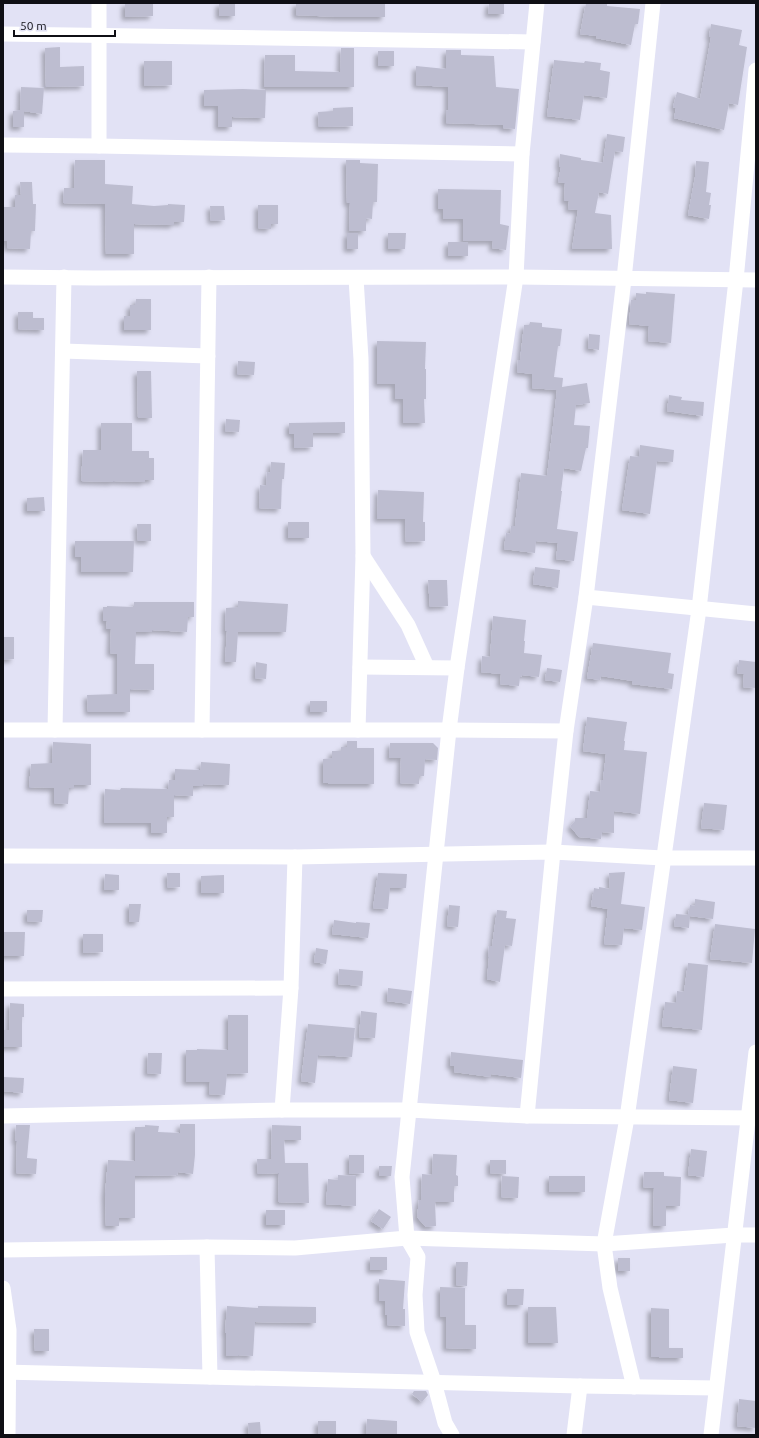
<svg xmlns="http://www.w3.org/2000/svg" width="759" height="1438" viewBox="0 0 759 1438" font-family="Ubuntu,sans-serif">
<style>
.building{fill:#bdbdd0;filter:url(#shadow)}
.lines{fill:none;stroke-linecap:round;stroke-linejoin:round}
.minor{stroke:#fff;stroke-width:15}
</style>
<defs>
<filter id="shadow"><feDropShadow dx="-3.5" dy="3.5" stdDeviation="2" flood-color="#0004"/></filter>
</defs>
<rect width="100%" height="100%" fill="#e2e2f5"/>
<g class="building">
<path d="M125 3H153V16L125 17Z"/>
<rect x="219" y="3" width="16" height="13"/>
<path d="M296 3H385V17H339L296 15Z"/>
<path d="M489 3H504V14H488Z"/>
<path d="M586 3H607V6L640 9 638 24H635L631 45 596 38 597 36 580 34Z"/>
<path d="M711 24 742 30 739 45 747 47 738 105 729 103 724 130 674 118 676 108 673 107 677 92 700 99 711 37H709Z"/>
<path d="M60 47V67L84 66V86L46 87 45 48Z"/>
<path d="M341 48H354V87H264L265 55H295V71L340 72Z"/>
<path d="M446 50H461V55L494 56 496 87 519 89 515 129 503 128V125L446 123V110L448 111V87L416 85V66L446 69Z"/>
<rect x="378" y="51" width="16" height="15"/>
<path d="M554 60 584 63 585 61 601 63 600 70 610 72 607 98 584 95 580 120 547 116Z"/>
<path d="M144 61H172V85L144 86Z"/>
<path d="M21 87 44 88 42 114 24 111V127H13V111L20 110Z"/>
<path d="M243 89 266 90 265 118 232 117V127H218V106H204V90Z"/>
<path d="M353 107V126L319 127 318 112 333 111V108Z"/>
<path d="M607 134 625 137 623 152 615 151 608 194 599 192 595 213 611 215 612 249H572L578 210 568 209 569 201H564L565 183 558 182 561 167H559L560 154 581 158V160L603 163Z"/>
<path d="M75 160H105V184L133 186 132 204 154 206 168 205V204L185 205 184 222H174V225L134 224V254H106L105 204 63 203 64 188H74Z"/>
<path d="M346 160H360V163L378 164 377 202H373L372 219 366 218V231H349L350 203H347Z"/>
<path d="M696 161 709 162 706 192 711 193 709 205H711L709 219 688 215 695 177Z"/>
<path d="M20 182H32L33 204H36L35 231H31L30 249 7 248V241H3V207H15V195H21Z"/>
<path d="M438 189 501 190 500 224 509 226 506 250 492 248 493 241H463V219H443V209H438Z"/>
<path d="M258 205H278V224H271V229L258 228Z"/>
<path d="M210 206H224L225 220 211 221Z"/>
<rect x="347" y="233" width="11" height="16"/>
<path d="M388 233H406L405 249H388Z"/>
<rect x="448" y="242" width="20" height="14"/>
<path d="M646 292 675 294 671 343 648 341 649 326 629 324 631 300H636V293L646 294Z"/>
<path d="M136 299H151V330H124V316H130V305H135Z"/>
<path d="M18 312H33V318H44V330L18 329Z"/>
<path d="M530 322 542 323V327L562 329 560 346H558L554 377 563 378 562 387 587 383 590 403 576 405 574 425 590 426 588 448H586L581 471 564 468 561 491H562L557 529 578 532 574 561 556 559 558 543 536 541 535 553 504 549 506 533 510 534 511 526H515L521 473 547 476 553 426 557 390 532 388V374L517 372 518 360H520L524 325H529Z"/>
<path d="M589 334 600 335 599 350 588 348Z"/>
<path d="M377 341 426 342 425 369H426V399H424L425 423H403V399H395V384H377Z"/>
<path d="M238 361 255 362 254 375 237 374Z"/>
<path d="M137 371H151L152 418H138Z"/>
<path d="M669 395 682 397 681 400 704 402 703 416 667 411Z"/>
<path d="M226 419 240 420 239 432 225 431Z"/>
<path d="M345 422V433H313V447L294 448V434H289V423Z"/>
<path d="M101 423H132V451H149V458H154V480H145V482L113 481V482L81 481 83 450H101Z"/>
<path d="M640 445 674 450 673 462 657 461 650 514 622 510 630 456 639 457Z"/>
<path d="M271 462 285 463 284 479H282L281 509 259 508 260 485 266 486 267 472 270 473Z"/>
<path d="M378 490 424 492 423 522H425V541L406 542 405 519H377Z"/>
<path d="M44 497 45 511H27V498Z"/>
<rect x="288" y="522" width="21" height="16"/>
<path d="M137 524H151V541H138Z"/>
<path d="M75 541H134L133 572H81V557H75Z"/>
<path d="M535 567 560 570 558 588 533 584Z"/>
<path d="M428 580H447L448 606 430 607Z"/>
<path d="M238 601 288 604 286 632H238L236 662H225L227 631H225L226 608 238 607Z"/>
<path d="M134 602H194V617H188L187 632 152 630V632H136L135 664H154V690L130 689V712H88L87 695 117 694V654L110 653 111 629H106L107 621H103V607H107V606L134 607Z"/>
<path d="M493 616 526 620 524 641H525L524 653 542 655 539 677 522 675 521 677H520L519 686 500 684 501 674 481 672 482 656 490 657Z"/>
<path d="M3 637H14V659L3 660Z"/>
<path d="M593 643 671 653 668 673 674 674 672 689 632 684 633 681 601 676 600 680 587 678Z"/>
<path d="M739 660 756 662V688L743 687 744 674 737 673Z"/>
<path d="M256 662 267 664 266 679 255 678Z"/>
<path d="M547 668 562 670 560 682 545 680Z"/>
<rect x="310" y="701" width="17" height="11"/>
<path d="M587 717 627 722 624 741H625L624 750 647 752 640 814 614 811V833L602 832 601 839 579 837 570 826 575 821V818H587L590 791 600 792 601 780H603L606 754 583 751Z"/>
<path d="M347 741H357V748H374V784H328V783H323V759L332 758V751H341V747H347Z"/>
<path d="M53 742 91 744V785H74V788H69L68 804 54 803V788L29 787 31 764 52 763Z"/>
<path d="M390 743H433L438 748 437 760 425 759 424 776H419V784L400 783 401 758H389Z"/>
<path d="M201 762 230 764 229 785 203 784V786H193V796L174 795V817H167V833H151V823H104L105 789 120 790 121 788 168 789 169 780H175V769L200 770Z"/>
<path d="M704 803 727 805 724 830 701 828Z"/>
<path d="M625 872 621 904 645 907 642 930 624 928 622 945 604 944 608 909 591 906 594 888 599 889V887L610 889 609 873Z"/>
<path d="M167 873H180V887L168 888Z"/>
<path d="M378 873 407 874 406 888H390L388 909 373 908Z"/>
<path d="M105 874 119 875V890H104Z"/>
<path d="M224 875V893H201V876Z"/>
<path d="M695 899 715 902 713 919 690 916 689 928 674 926 676 914 688 915 690 905 695 906Z"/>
<path d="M129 904H141L139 922H129Z"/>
<path d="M449 905 460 906 458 927 447 926Z"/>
<path d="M27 910H43L42 922 27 921Z"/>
<path d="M497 910 507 911 506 918 516 919 512 946 505 945 500 982 487 979 489 957H488L489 946H492Z"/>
<path d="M334 920 356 923V922L370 923 368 938 332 934Z"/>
<path d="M715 924 755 929 752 963 710 959Z"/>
<path d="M3 932H25L24 956H3Z"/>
<path d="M83 934H103V952L83 953Z"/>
<path d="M316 948 328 950 326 964 314 962Z"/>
<path d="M688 963 708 965 702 1030 662 1026 665 1002 676 1003 677 991 684 992Z"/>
<path d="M339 969 363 971 362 986 338 984Z"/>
<path d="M388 988 412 991 410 1004 387 1001Z"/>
<path d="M10 1003 24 1004V1017H22V1047H3V1030H9Z"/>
<path d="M361 1011 377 1013 375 1038 359 1037Z"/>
<path d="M228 1015H248V1073L227 1074 225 1095 209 1094 210 1082H186V1050H197V1049L228 1050Z"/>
<path d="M308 1024 355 1028 352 1057 318 1055 315 1083 301 1081Z"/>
<path d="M451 1052 523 1060 521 1078 491 1074V1077L454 1072V1066H450Z"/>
<path d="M148 1053H162L161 1074 147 1073Z"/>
<path d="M673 1066 697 1069 693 1103 669 1100Z"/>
<path d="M3 1077 24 1078 23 1093 3 1091Z"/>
<path d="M180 1124H195V1155L193 1174 178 1172 177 1175 135 1176V1218H119V1226H106L105 1194 108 1160 135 1161V1127H145V1125L159 1126 158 1132 180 1133Z"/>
<path d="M16 1125H30L27 1158 37 1159 36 1174 16 1173 17 1141H15Z"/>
<path d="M272 1125 301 1126V1140H284L285 1163H308L309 1203 278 1202 279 1173 258 1174 257 1159H271Z"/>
<path d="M691 1149 707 1151 704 1177 688 1175Z"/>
<path d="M433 1154 457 1155 456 1175 458 1176V1186H454V1202H435L436 1226 426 1227 417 1217 419 1200H421L422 1174 432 1175Z"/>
<path d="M349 1155H364V1173L349 1174Z"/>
<path d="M490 1160H506V1174L490 1173Z"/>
<path d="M379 1166H392L391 1176H379Z"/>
<path d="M644 1172H664V1176L681 1177 680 1206H666V1226H653L654 1188 643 1187Z"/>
<path d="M338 1175 356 1176V1206L326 1204 328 1179 338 1180Z"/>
<path d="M502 1176 519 1177 518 1198 501 1197Z"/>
<rect x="549" y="1176" width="36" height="16"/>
<path d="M379 1209 391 1217 383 1229 371 1221Z"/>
<rect x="266" y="1210" width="19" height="15"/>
<rect x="370" y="1257" width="17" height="13"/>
<rect x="618" y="1258" width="12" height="13"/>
<path d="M456 1262H468L467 1286 456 1285Z"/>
<path d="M379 1279 405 1281 403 1309H405V1326L387 1325V1315L385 1314V1301H379Z"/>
<path d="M440 1287 465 1288V1325H476V1349L446 1348V1317L440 1316Z"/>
<path d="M507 1289H524L523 1305H507Z"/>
<path d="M227 1306 258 1308V1306L316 1307V1323L255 1322 253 1356 238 1355V1356H226V1333H225Z"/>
<path d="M528 1307H556L558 1343H528Z"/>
<path d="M651 1308 669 1309V1348H683V1358H659V1357H651Z"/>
<path d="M34 1329H49V1351H35Z"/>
<path d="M414 1391H426L428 1395 422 1402 412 1394Z"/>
<path d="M739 1399 756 1401V1428L737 1426Z"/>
<path d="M367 1419 397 1421V1435L366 1434Z"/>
<rect x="318" y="1421" width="18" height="14"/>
<path d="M260 1422 261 1435H249L248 1423Z"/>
</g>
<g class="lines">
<g class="minor">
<path d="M99 3V146"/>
<path d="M3 34 533 42"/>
<path d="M3 145 99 146 522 154"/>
<path d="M3 277 95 278 516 277 756 280"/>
<path d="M356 278 361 359 363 556 358 730"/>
<path d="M63 351 208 356"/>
<path d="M363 556 408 625 427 667"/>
<path d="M586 597 756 614"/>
<path d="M360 667 457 668"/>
<path d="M3 730H449L566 731"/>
<path d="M55 730 64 277"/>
<path d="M202 730 209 277"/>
<path d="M3 856 295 857 553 852 663 858H756"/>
<path d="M3 989 291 988"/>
<path d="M282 1110 291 988 295 857"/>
<path d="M3 1116 282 1110H409L527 1116 756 1118"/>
<path d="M527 1116 553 852 566 731 586 597 624 279 653 3"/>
<path d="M207 1247 210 1377"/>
<path d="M3 1250 207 1247 295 1248 407 1238 604 1244 734 1235H756"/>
<path d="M3 1288 9 1330 8 1435"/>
<path d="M3 1372 580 1386 716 1388"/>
<path d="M634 1387 610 1288 604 1244 627 1118 699 609 736 280 756 70"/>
<path d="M452 1435 445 1423 434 1382 417 1332 415 1295 418 1257 407 1238 402 1177 449 730 457 668 516 277 522 154 537 3"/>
<path d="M574 1435 580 1386"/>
<path d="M711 1435 756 1052"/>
</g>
</g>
<rect width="759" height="1438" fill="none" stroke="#0f0f15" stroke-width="8"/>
<path d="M14 30v6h101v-6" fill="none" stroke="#0f0f15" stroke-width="2"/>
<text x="20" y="30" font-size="12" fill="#0f0f15" stroke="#e2e2f5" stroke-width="3" paint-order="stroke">50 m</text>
</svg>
